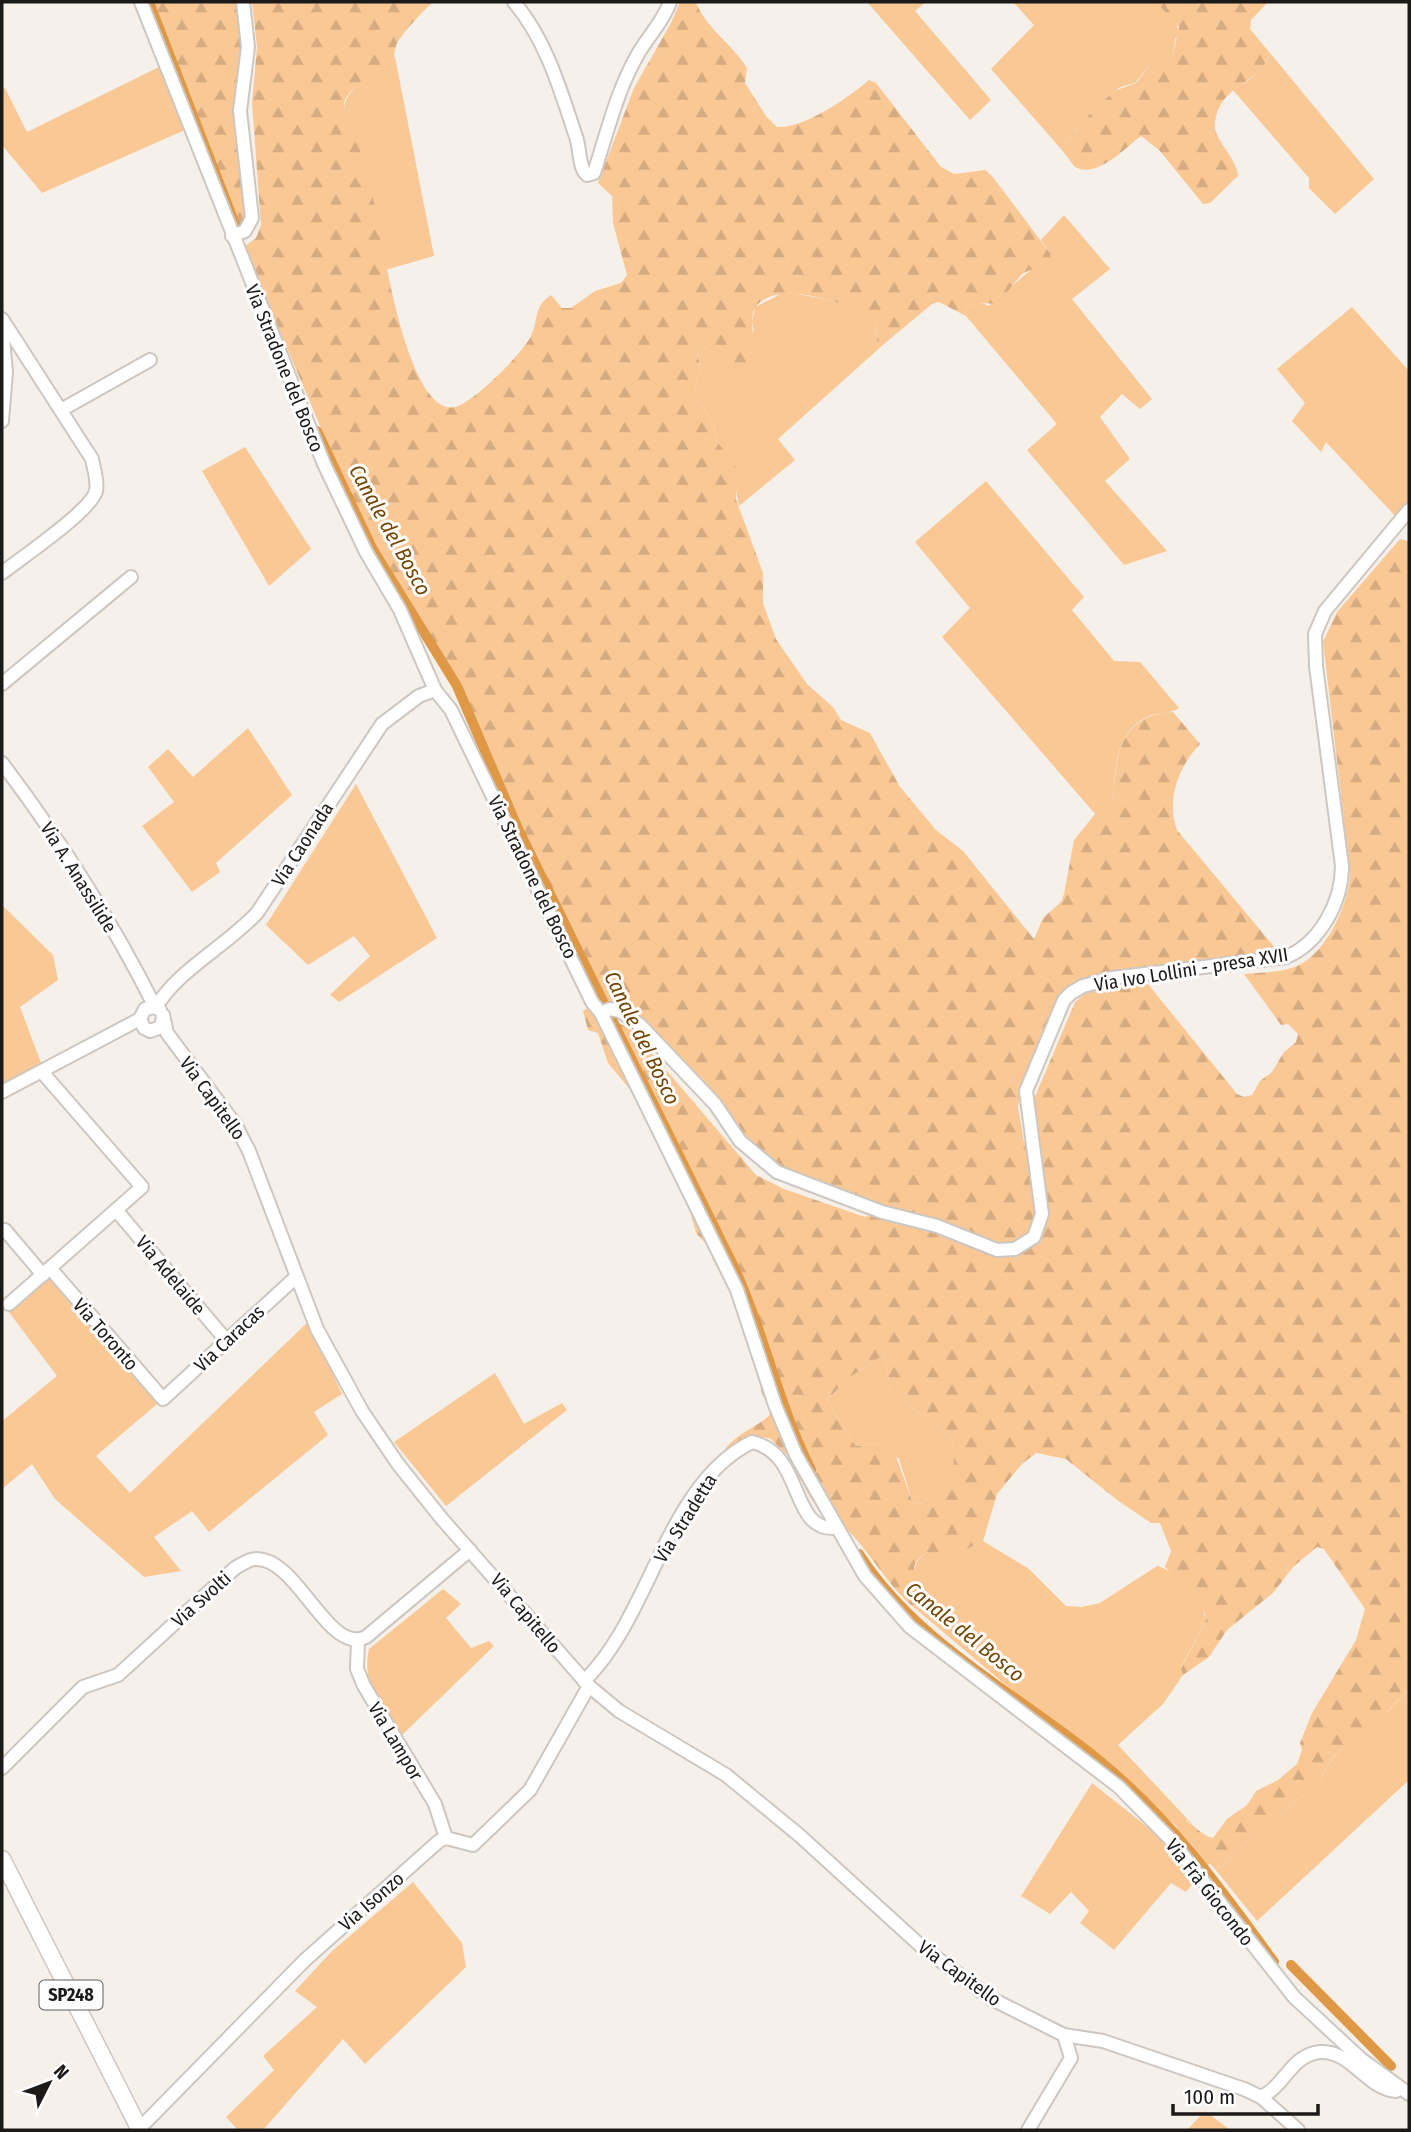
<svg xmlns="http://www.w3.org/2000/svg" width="1411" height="2132" viewBox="0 0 1411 2132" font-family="'Fira Sans Condensed',sans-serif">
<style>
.green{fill:#fac895}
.forest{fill:url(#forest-firs);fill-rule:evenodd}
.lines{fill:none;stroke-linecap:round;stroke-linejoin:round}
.canal{stroke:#df9845;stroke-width:10}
.minor-casing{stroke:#cdc7c1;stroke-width:16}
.major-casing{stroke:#cdc7c1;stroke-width:19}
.minor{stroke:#fff;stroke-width:12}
.major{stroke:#fff;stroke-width:16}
.labels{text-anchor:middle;stroke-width:6;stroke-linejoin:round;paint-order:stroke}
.shield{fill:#fefefe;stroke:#605e5d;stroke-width:2}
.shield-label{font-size:18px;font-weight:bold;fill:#1c1a18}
.street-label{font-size:19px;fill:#1c1a18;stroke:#fefefe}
.water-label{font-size:21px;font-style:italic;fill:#734500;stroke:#fefefe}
</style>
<defs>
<pattern id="forest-firs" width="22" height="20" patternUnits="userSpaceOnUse" patternTransform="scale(1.75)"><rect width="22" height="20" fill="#fac895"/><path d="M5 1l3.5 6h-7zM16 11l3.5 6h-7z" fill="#d6ab80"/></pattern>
</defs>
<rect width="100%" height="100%" fill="#f6f0ea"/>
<g class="green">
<path d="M867 2H926L915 11 991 100 970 120Z"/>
<path d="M1013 2H1156L1175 20 1180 34 1175 39 1173 54 1168 60 1149 66 1135 83 1120 87 1081 123 1061 149 991 69 1034 25Z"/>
<path d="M1270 53 1374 179 1335 214 1309 188V178L1232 89C1247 84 1266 68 1270 53Z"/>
<path d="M395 57 434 256 385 270 368 179 344 108C347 81 384 77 395 57Z"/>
<path d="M161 66 185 130 42 193 2 145V89L5 88 27 132Z"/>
<path d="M1064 215 1110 269 1072 299 1152 399 1140 409 1122 394 1100 417 1130 459 1105 481 1167 551 1124 565 1027 450 1057 424 966 316 967 308 982 303 989 306 1050 253 1041 240Z"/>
<path d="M783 293C816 295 849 303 876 319L877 341 884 344 778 439 795 460 739 506 736 491 739 485 716 440 714 424 696 397 694 390 700 367 697 351 705 347 727 370 754 330 752 322 755 307Z"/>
<path d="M1352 307 1409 371V507L1398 519 1326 442 1321 452 1292 421 1305 403 1277 369Z"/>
<path d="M245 447 311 549 269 586 202 471Z"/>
<path d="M986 481 1084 597 1072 610 1114 661 1140 662 1179 708C1170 714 1158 712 1147 717 1115 731 1115 772 1113 801L1099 809 1096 815 942 637 970 608 915 542Z"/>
<path d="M248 728 292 795 216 863 220 872 192 892 142 826 174 802 148 767 168 749 193 777Z"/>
<path d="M356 784 437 938 339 1002 330 995 370 956 354 936 308 965 266 925Z"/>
<path d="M2 905 53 955 58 980 20 1007 43 1068 2 1088Z"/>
<path d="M44 1271 157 1404 96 1456 130 1493 309 1321 342 1394 314 1412 328 1435 209 1532 192 1511 154 1537 181 1571 144 1577 55 1499 32 1464 2 1489V1421L57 1376 2 1303Z"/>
<path d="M884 1355 891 1392 952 1438C960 1475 947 1482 921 1504L913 1503 899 1459 880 1443 856 1446 827 1400 850 1377Z"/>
<path d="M495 1373 524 1424 562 1403 567 1410 446 1506 394 1442Z"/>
<path d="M983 1541 1029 1569 1066 1606 1082 1607 1100 1603 1157 1566C1164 1566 1203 1593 1209 1599L1204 1613 1206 1620 1181 1667 1183 1675 1163 1704 1118 1745 1193 1825 1186 1820 1181 1833 1210 1863 1186 1892 1171 1883 1114 1950 1080 1923 1089 1911 1071 1892 1050 1914 1021 1896 1092 1783 1165 1841 1177 1827 1078 1740 1026 1702 917 1610 924 1607C917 1585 904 1568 927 1552L956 1554 969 1545Z"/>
<path d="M443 1589 461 1604 446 1618 471 1648 489 1641 494 1646 401 1736C382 1706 361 1685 369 1649Z"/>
<path d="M1409 1691V1780L1257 1921 1215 1869 1222 1867 1232 1854 1320 1781C1335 1745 1358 1738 1385 1714 1394 1707 1398 1697 1409 1691Z"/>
<path d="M413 1882 462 1943 466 1967 365 2064 343 2039 263 2130H238L226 2117 274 2070 263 2056 317 2007 295 1991 331 1952Z"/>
<path d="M1205 2111 1230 2130H1187Z"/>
</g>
<g class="forest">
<path d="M150 2H237L242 47 249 212 241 224 233 226 184 85Z"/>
<path d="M252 2H433C425 9 399 36 396 46 393 53 396 59 391 66 383 75 352 83 345 100 341 109 350 121 353 130 365 160 373 195 379 227 385 258 410 417 455 407 473 403 523 353 531 336 539 319 533 307 551 295L562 308H571L595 291 621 283 627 275 613 223 612 196 598 183 634 88 671 23 680 2H696C704 26 733 45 747 68L745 83 766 116 777 127C804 129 849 97 869 80L876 83 941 167 954 174 985 170 992 176 1050 253 1051 268 1045 272 1030 270 1022 274 997 304 982 303 967 308 966 316 939 302 932 304 884 344 877 341 876 319C851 305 780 278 756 306 744 320 769 369 727 370L705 347 697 351 700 367 694 390 696 397 714 424 716 440 744 478 736 491V499L763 573V603L776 639 807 684 833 707 841 720 870 733 900 787 936 830 963 851 1034 939 1043 918 1061 902 1064 894 1074 840 1099 809 1113 801C1116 757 1118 715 1173 712L1200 744C1178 767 1166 800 1177 830L1281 955 1093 976C1052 986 1035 1059 1020 1096L1018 1107 1024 1142 1037 1136 1034 1099 1075 1002 1087 992 1148 984 1237 1094 1244 1097 1252 1095 1260 1081 1272 1072 1284 1052 1296 1042 1298 1034 1288 1024 1281 1025 1244 974C1261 972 1283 973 1299 965 1328 951 1350 901 1350 871L1323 642 1337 612 1400 539 1408 541 1409 1691C1398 1697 1394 1706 1385 1714 1358 1739 1335 1744 1320 1781L1232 1854 1222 1867 1215 1869 1181 1833 1177 1827 1179 1819C1193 1821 1199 1835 1213 1838L1227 1819 1247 1805 1256 1791 1278 1780 1297 1764 1302 1750 1300 1743 1312 1713 1356 1640 1365 1609 1324 1549 1317 1547 1293 1567 1273 1593 1227 1630 1209 1657 1183 1675 1181 1668 1206 1620 1204 1606 1208 1599 1176 1578 1165 1567 1171 1551 1160 1523H1151L1117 1500 1066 1459 1036 1453 1022 1464 997 1494 983 1541 949 1558 927 1552C897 1572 929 1581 924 1607L917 1610C884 1584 866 1542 834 1518H826L811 1499 787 1455 771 1439 763 1437 727 1457 725 1449C737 1433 755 1428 769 1416L770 1409 762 1394 755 1358 744 1336 742 1315 712 1258V1251L696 1233 686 1197 669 1170 660 1140 652 1134 638 1099 608 1063 598 1033 588 1030 583 1011 589 1007 632 1030 756 1175 784 1189 865 1217 883 1209 764 1163 616 1008 601 999 493 775 452 672 414 616 358 515 244 247 256 238 261 225 252 103 257 47ZM884 1355 891 1392 952 1438C959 1475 947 1482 921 1504L913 1503 894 1451 880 1443 856 1446 827 1400 850 1377Z"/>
<path d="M1156 2H1268L1251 20 1250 29 1270 53C1261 85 1220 83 1215 122 1212 139 1237 157 1238 176L1210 203 1203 204 1159 150 1141 136C1125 148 1097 179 1075 167L1061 149 1081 123 1114 91 1136 83 1154 60H1168L1173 54 1179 27Z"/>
</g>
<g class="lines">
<g class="canal">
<path d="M149 2 235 224"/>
<path d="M317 431 372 548 457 686 519 831 733 1265C764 1331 778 1404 811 1470"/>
<path d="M859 1554C917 1644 1018 1694 1100 1761 1169 1817 1222 1890 1274 1962"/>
<path d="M1291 1965 1391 2066"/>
</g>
<g class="minor-casing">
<g id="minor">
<path d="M141 2 324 464 366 552 400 610 435 690 451 710 592 1002 601 1013 737 1290 775 1405 796 1455 865 1576 910 1627 1119 1787 1171 1840 1294 1997 1361 2059 1409 2094"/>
<path d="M514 2C547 41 561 92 577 140 580 151 579 168 587 175L594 173C607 133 617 90 638 54 649 35 663 22 670 2"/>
<path d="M232 236 245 231 252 218 240 111 248 47 243 2"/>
<path d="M2 319 92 459C94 470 98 480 96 491 91 511 21 558 2 573"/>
<path d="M2 328 6 372 2 421"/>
<path d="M61 410 150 360"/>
<path d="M2 684 131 577"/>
<path d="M2 763C60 840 112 921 155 1007"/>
<path d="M156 1007C177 971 226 946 257 913L382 724 419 696 435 690"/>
<path d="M160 1010 155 1007 145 1009 140 1019 144 1028 150 1031 161 1027 163 1016"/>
<path d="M601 1013 610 1009 620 1011 640 1025 715 1104 740 1141 777 1172 882 1212 937 1226 997 1250 1015 1249 1034 1237 1042 1214 1026 1091 1064 1000 1071 993 1083 986 1112 978 1286 957C1320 943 1342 902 1342 866L1316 666 1315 634 1325 611 1409 510"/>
<path d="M163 1015 167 1033 235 1124 249 1151 317 1329 362 1411 398 1464 442 1519 589 1686 619 1711 726 1775 799 1835 922 1947 992 1999 1064 2035 1103 2041 1244 2089 1261 2097 1298 2130"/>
<path d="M2 1092 140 1019"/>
<path d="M116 1210 226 1340"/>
<path d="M5 1230 43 1275"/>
<path d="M50 1268 163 1399 296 1277"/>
<path d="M9 1304 142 1187 42 1072"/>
<path d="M358 1640 357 1669 364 1686 435 1804 446 1838"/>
<path d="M584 1681C651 1617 666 1484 752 1442 805 1454 789 1531 835 1528"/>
<path d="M2 1768 83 1687 118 1675 235 1568C241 1565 249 1559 255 1559 297 1556 328 1656 366 1637L470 1550"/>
<path d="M1261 2097C1285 2086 1291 2055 1320 2052 1351 2050 1367 2089 1396 2091"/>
<path d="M139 2129 305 1960 439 1841 446 1838 473 1845 530 1790 589 1686"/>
<path d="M1028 2130 1071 2058 1064 2035"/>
</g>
</g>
<g class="major-casing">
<path id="major" d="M2 1859 140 2130"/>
</g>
<use href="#minor" class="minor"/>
<use href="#major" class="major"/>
</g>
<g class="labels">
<rect class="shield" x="39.5" y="1980.5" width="63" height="29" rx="5"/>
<g class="shield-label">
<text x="71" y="2001">SP248</text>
</g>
<g class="street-label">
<text transform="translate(285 368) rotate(68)" y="7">Via Stradone del Bosco</text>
<text transform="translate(302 844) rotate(-57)" y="7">Via Caonada</text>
<text transform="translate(79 877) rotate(58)" y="7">Via A. Anassilide</text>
<text transform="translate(533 877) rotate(64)" y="7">Via Stradone del Bosco</text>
<text transform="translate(1191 969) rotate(-9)" y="7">Via Ivo Lollini - presa XVII</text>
<text transform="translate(213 1098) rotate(54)" y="7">Via Capitello</text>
<text transform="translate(171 1275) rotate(50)" y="7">Via Adelaide</text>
<text transform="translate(106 1334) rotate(49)" y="7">Via Toronto</text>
<text transform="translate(229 1338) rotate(-43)" y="7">Via Caracas</text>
<text transform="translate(685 1518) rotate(-58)" y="7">Via Stradetta</text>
<text transform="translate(201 1599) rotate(-42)" y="7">Via Svolti</text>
<text transform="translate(526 1613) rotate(50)" y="7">Via Capitello</text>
<text transform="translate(396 1741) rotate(59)" y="7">Via Lampor</text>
<text transform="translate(1210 1892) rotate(52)" y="7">Via Frà Giocondo</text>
<text transform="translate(371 1901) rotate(-41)" y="7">Via Isonzo</text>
<text transform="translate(960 1973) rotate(36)" y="7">Via Capitello</text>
</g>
<g class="water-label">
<text transform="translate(390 530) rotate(61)" y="7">Canale del Bosco</text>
<text transform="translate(642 1038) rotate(64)" y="7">Canale del Bosco</text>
<text transform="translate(965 1632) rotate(39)" y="7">Canale del Bosco</text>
</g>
</g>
<rect width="1411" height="2132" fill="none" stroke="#1c1a18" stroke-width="7"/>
<g transform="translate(49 2083) rotate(48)" stroke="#fefefe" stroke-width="5" paint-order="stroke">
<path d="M0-5L12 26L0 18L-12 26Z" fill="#1c1a18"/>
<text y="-10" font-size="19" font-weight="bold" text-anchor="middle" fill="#1c1a18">N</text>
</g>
<path d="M1173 2104v10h145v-10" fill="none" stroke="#1c1a18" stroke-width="3.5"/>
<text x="1184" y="2104" font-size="21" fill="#1c1a18" stroke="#fefefe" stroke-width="5" paint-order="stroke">100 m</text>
</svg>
